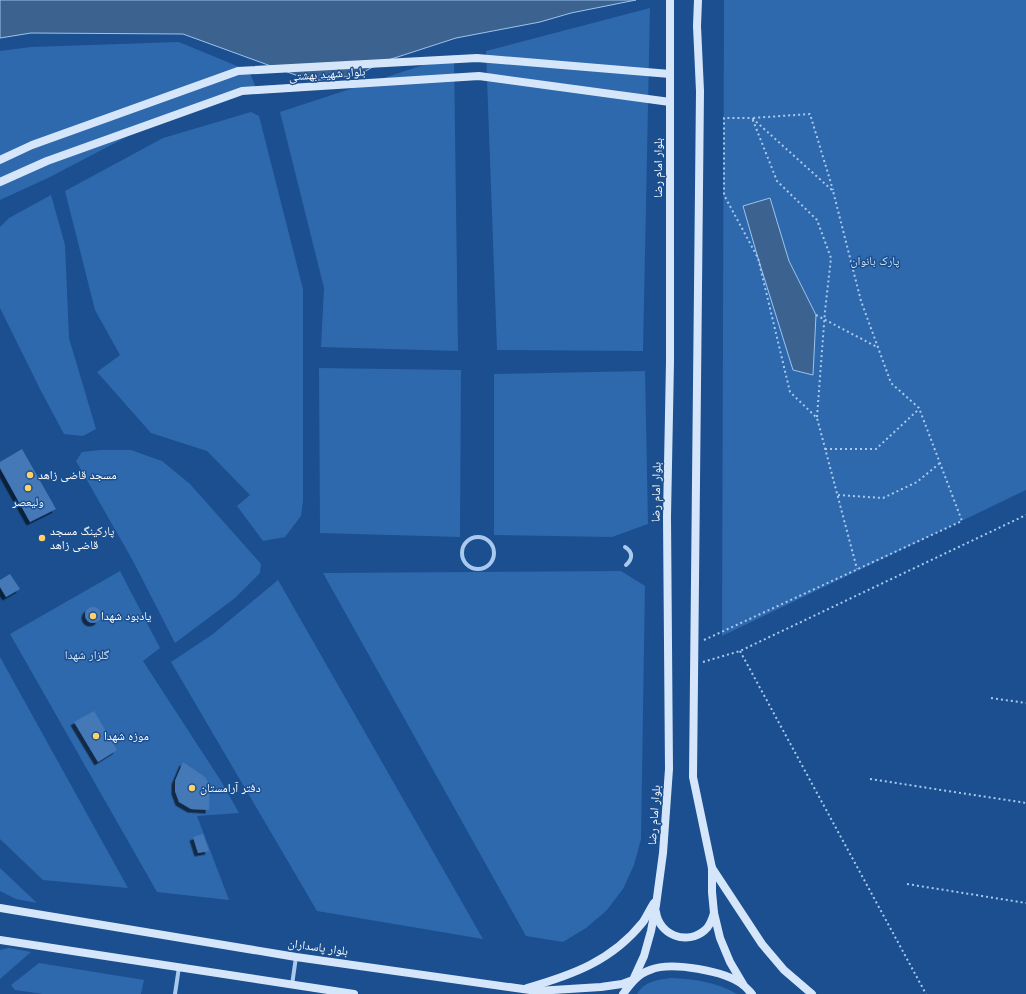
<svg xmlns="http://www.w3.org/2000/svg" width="1026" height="994" viewBox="0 0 1026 994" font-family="Quicksand,'Noto Naskh Arabic',sans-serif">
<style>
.green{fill:#2e69ad}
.water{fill:#3c6290;stroke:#9cc4f0}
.building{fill:#4478b7;filter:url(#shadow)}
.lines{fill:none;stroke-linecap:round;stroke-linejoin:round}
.path{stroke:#a9c9ee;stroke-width:2;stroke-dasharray:2 3;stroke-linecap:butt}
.street{stroke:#a9c9ee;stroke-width:4}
.secondary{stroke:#d6e6fa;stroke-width:8}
.poi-dot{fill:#ffd166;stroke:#1b4f8f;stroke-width:1.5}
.labels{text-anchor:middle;stroke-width:3;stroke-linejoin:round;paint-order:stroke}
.street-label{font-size:12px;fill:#fff;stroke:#1b4f8f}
.park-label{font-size:12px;fill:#cfe3fa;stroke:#1b4f8f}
.poi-label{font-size:12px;fill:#fff;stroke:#1b4f8f;text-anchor:start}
</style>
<defs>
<filter id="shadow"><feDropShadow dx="-3.5" dy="3.5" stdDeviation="0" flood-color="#0009"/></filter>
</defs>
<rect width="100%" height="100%" fill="#1b4f8f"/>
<g class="green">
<path d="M724 0H1026V490L722 636Z"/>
<path d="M650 8 643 351 497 350 486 51Z"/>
<path d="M179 42 249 71 257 90 155 122 50 177 0 200V51L31 47Z"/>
<path d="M454 55 458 351 321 347 324 288 280 112Z"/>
<path d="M251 112 259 116 303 289V501L301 516 285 537 263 541 237 506 250 495 207 451 151 433 97 372 120 355 95 310 65 191 163 138Z"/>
<path d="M51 195 65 245 69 338 96 429 83 436 64 434 41 391 0 308V227L9 218Z"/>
<path d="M319 368 461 370 460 537 320 533Z"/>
<path d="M645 371 648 524 612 537 494 535V374Z"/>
<path d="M100 450H131L162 461 190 484 261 564 260 573 235 598 175 643 133 561 76 461 82 452Z"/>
<path d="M120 571 160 648 143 661 221 781 239 813 197 816 229 900 157 892 10 634Z"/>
<path d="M621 571 645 586 641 839 634 865 623 889 606 911 586 928 563 942 526 936 323 573Z"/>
<path d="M278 580 483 939 317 911 171 662 213 634Z"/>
<path d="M0 657 128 888 43 880 0 839Z"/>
<path d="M0 868 37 903 16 899 0 891Z"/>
<path d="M9 948 31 952 0 979V950Z"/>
<path d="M39 963 144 980 141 994H43L15 990 11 985Z"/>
<path d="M671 978C694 979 717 982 737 994H637C645 981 657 980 671 978Z"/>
</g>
<g class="water">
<path d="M0 0H636L571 13 540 22 456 38 382 62 358 75 312 81 183 34 31 33 0 38Z"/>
<path d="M770 198 789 261 816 315 813 375 793 370 758 258 743 206Z"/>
</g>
<g class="building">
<path d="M22 449 56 509 30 522 0 468V462Z"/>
<path d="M10 574 20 589 6 597 0 587V580Z"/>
<circle cx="93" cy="615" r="8"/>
<path d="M94 711 117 750 98 762 74 722Z"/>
<path d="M183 762 205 777 210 786 209 810 191 809 179 802 175 791V781Z"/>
<path d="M203 834 209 851 198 853 193 837Z"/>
</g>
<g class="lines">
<g class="path">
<path d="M816 315 877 347"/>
<path d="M817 417 825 311 831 258 817 220 777 181 752 118 810 114 833 190"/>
<path d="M825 449H876L919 409"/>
<path d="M838 495 883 498 917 482 940 463"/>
<path d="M704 640 962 521 919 408 891 383 861 301 833 191 752 118H724V195L758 258 790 392 817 418 857 569"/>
<path d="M740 651 926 994"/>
<path d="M703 662 740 651 1026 515"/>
<path d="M991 698 1026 703"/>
<path d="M870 779 1026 803"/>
<path d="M907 884 1026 903"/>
</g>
<g class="street">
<circle cx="478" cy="553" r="16"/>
<path d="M625 547C633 552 633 559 626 565"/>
<path d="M292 985 296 957"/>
<path d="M175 994 179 967"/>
</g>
<g class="secondary">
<path d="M698 0 697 26 700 91 693 777 712 868V892L714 913 720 938 730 962 743 984"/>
<path d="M0 160 32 145 238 71 477 58 670 74"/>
<path d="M0 182 47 161 242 91 479 76 670 102"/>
<path d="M712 868 762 944 784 970 812 994"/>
<path d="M0 908 296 957 537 991 601 987 622 984 633 980 644 956 651 931 656 905 663 853 669 769 667 517 670 362V0"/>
<path d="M656 912C659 935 687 946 705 930 710 926 712 920 714 913"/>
<path d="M0 940 354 994"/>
<path d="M527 988C572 975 612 961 643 922 647 916 650 909 654 903"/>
<path d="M623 994C631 983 638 974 650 970 671 961 726 971 743 985 746 987 749 991 752 994"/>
</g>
</g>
<g class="poi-dot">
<circle cx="30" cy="475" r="4"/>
<circle cx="28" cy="488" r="4"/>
<circle cx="42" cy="538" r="4"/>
<circle cx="93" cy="616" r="4"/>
<circle cx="96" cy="736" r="4"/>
<circle cx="192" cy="788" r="4"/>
</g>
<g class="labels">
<g class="street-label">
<text transform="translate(327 74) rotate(-4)" y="4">بلوار شهید بهشتی</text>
<text transform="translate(658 168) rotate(-90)" y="4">بلوار امام رضا</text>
<text transform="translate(656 492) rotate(-89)" y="4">بلوار امام رضا</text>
<text transform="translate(654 815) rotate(-86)" y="4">بلوار امام رضا</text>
<text transform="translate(318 947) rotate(8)" y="4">بلوار پاسداران</text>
</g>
<g class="park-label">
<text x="875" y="265">پارک بانوان</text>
<text x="87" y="659">گلزار شهدا</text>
</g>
<g class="poi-label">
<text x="38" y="479">مسجد قاضی زاهد</text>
<text x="28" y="506" text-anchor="middle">ولیعصر</text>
<text x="50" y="535">پارکینگ مسجد<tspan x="50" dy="14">قاضی زاهد</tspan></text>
<text x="101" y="620">یادبود شهدا</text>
<text x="104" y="740">موزه شهدا</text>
<text x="200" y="792">دفتر آرامستان</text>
</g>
</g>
</svg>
